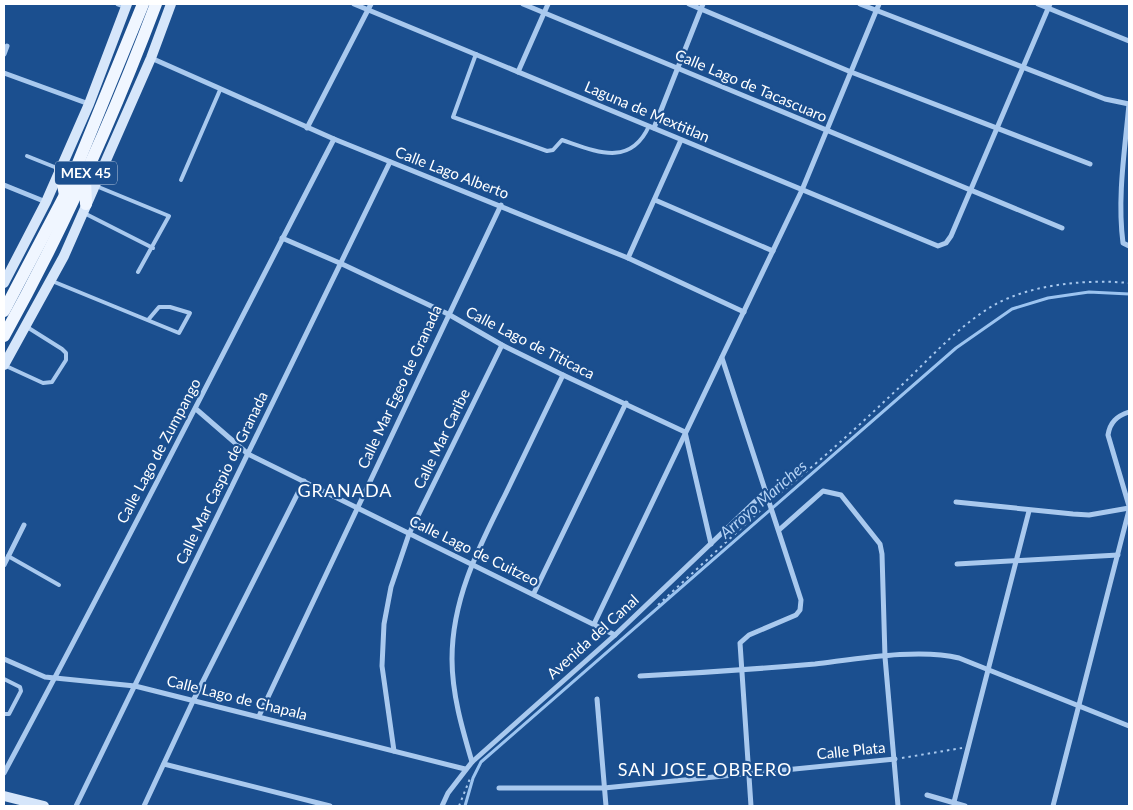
<svg xmlns="http://www.w3.org/2000/svg" width="1133" height="810" viewBox="0 0 1133 810" font-family="Lato,sans-serif">
<style>
.lines{fill:none;stroke-linecap:round;stroke-linejoin:round}
.stream{stroke:#9cc4f0;stroke-width:3}
.path{stroke:#a9c9ee;stroke-width:2;stroke-dasharray:2.5 4;stroke-linecap:butt}
.lane{stroke:#a9c9ee;stroke-width:4}
.street{stroke:#a9c9ee;stroke-width:5}
.secondary{stroke:#d6e6fa;stroke-width:10}
.primary{stroke:#f0f6ff;stroke-width:12}
.labels{text-anchor:middle;stroke-width:4.5;stroke-linejoin:round;paint-order:stroke}
.shield{fill:#1b4f8f;stroke:#bbcadd;stroke-width:1}
.shield-label{font-size:14px;font-weight:bold;fill:#fff}
.street-label{font-size:15px;fill:#fff;stroke:#1b4f8f}
.water-label{font-size:16px;font-style:italic;fill:#b5d3f5;stroke:#1b4f8f}
.quarter-label{font-size:18px;letter-spacing:1px;fill:#fff;stroke:#1b4f8f}
</style>
<rect width="100%" height="100%" fill="#1b4f8f"/>
<g class="lines">
<path class="stream" d="M465 806 473 778 481 762 956 348 1012 309 1048 298 1089 292 1129 294"/>
<g class="path">
<path d="M775 497C822 460 864 421 906 381 934 354 962 323 996 304 1033 284 1088 279 1129 283"/>
<path d="M658 605 763 508"/>
<path d="M902 758 962 748"/>
<path d="M459 806 471 776"/>
</g>
<g class="lane">
<path d="M476 54 453 117 547 151 553 150 562 140C595 151 630 168 649 126"/>
<path d="M27 156 57 168"/>
<path d="M181 180 220 90"/>
<path d="M96 186 169 216 138 272"/>
<path d="M84 213 153 248"/>
<path d="M52 281 179 333 190 313 170 307H159L148 320"/>
<path d="M6 366 43 383 52 382 66 360V353L62 349 27 327"/>
<path d="M8 556 59 585"/>
<path d="M4 679 20 687 21 691 9 714H4"/>
</g>
<g class="street">
<path d="M118 4 126 7"/>
<path d="M354 4 938 246 946 243 951 236 1050 4"/>
<path d="M523 4 1062 228"/>
<path d="M689 4 851 72 1090 164"/>
<path d="M860 4 1105 99 1129 104"/>
<path d="M1038 4 1129 41"/>
<path d="M4 54 7 46"/>
<path d="M151 58 334 139 628 258 744 312"/>
<path d="M518 72 548 4"/>
<path d="M4 73 89 104"/>
<path d="M1129 104C1125 149 1117 198 1123 243L1129 246"/>
<path d="M307 128 371 4"/>
<path d="M654 128 703 4"/>
<path d="M4 185 46 202"/>
<path d="M655 200 773 251"/>
<path d="M282 238 342 264 448 314 502 345 563 375 685 432"/>
<path d="M628 258 681 140"/>
<path d="M722 358 801 600 800 610 796 615 749 635 740 643 751 806"/>
<path d="M196 409 248 454 615 635"/>
<path d="M1129 412C1117 416 1110 422 1108 435L1129 506"/>
<path d="M685 432 711 544"/>
<path d="M956 502 1073 514 1089 515 1129 508"/>
<path d="M779 530 823 491 841 495 880 544 882 554 885 657 898 806"/>
<path d="M957 564 1118 555"/>
<path d="M4 565 24 525"/>
<path d="M534 593 626 403"/>
<path d="M594 624 802 190 879 4"/>
<path d="M4 659 45 677 135 686 465 769"/>
<path d="M640 676C698 673 757 669 815 664 857 659 919 648 959 658L1129 726"/>
<path d="M597 699 606 806"/>
<path d="M259 716 501 205"/>
<path d="M394 751 382 666 384 624 391 587 409 534 502 345"/>
<path d="M472 762C462 728 452 694 452 659 452 598 479 547 505 495 524 455 544 415 563 375"/>
<path d="M164 764 330 806"/>
<path d="M4 773C117 563 224 351 334 139"/>
<path d="M499 788H604L895 759"/>
<path d="M927 795 965 806"/>
<path d="M954 802 1029 511"/>
<path d="M76 806 390 162"/>
<path d="M144 806 194 699 304 481"/>
<path d="M442 806 448 793 472 762 615 635 766 491"/>
<path d="M1053 806 1129 510"/>
</g>
<g class="secondary">
<path d="M4 283 46 202 89 104 127 4"/>
<path d="M4 365 64 256 151 58 171 4"/>
<path d="M4 796 44 806"/>
</g>
<g class="primary">
<path d="M60 169 65 195"/>
<path d="M85 179 86 204"/>
<path d="M4 311 65 195 143 4"/>
<path d="M4 336C63 230 113 118 156 4"/>
</g>
</g>
<g class="labels">
<rect class="shield" x="55" y="161.5" width="62" height="23" rx="4"/>
<g class="shield-label">
<text x="86" y="178">MEX 45</text>
</g>
<g class="street-label">
<text transform="translate(751 86) rotate(23)" y="5">Calle Lago de Tacascuaro</text>
<text transform="translate(647 112) rotate(23)" y="5">Laguna de Mextitlan</text>
<text transform="translate(452 173) rotate(21)" y="5">Calle Lago Alberto</text>
<text transform="translate(530 343) rotate(27)" y="5">Calle Lago de Titicaca</text>
<text transform="translate(400 387) rotate(-65)" y="5">Calle Mar Egeo de Granada</text>
<text transform="translate(442 439) rotate(-64)" y="5">Calle Mar Caribe</text>
<text transform="translate(159 451) rotate(-62)" y="5">Calle Lago de Zumpango</text>
<text transform="translate(222 478) rotate(-64)" y="5">Calle Mar Caspio de Granada</text>
<text transform="translate(474 551) rotate(26)" y="5">Calle Lago de Cuitzeo</text>
<text transform="translate(593 637) rotate(-42)" y="5">Avenida del Canal</text>
<text transform="translate(237 698) rotate(14)" y="5">Calle Lago de Chapala</text>
<text transform="translate(851 751) rotate(-6)" y="5">Calle Plata</text>
</g>
<g class="water-label">
<text transform="translate(763 499) rotate(-41)" y="6">Arroyo Mariches</text>
</g>
<g class="quarter-label">
<text x="345" y="497">GRANADA</text>
<text x="705" y="776">SAN JOSE OBRERO</text>
</g>
</g>
<rect width="1133" height="810" fill="none" stroke="#ffffff" stroke-width="10"/>
</svg>
